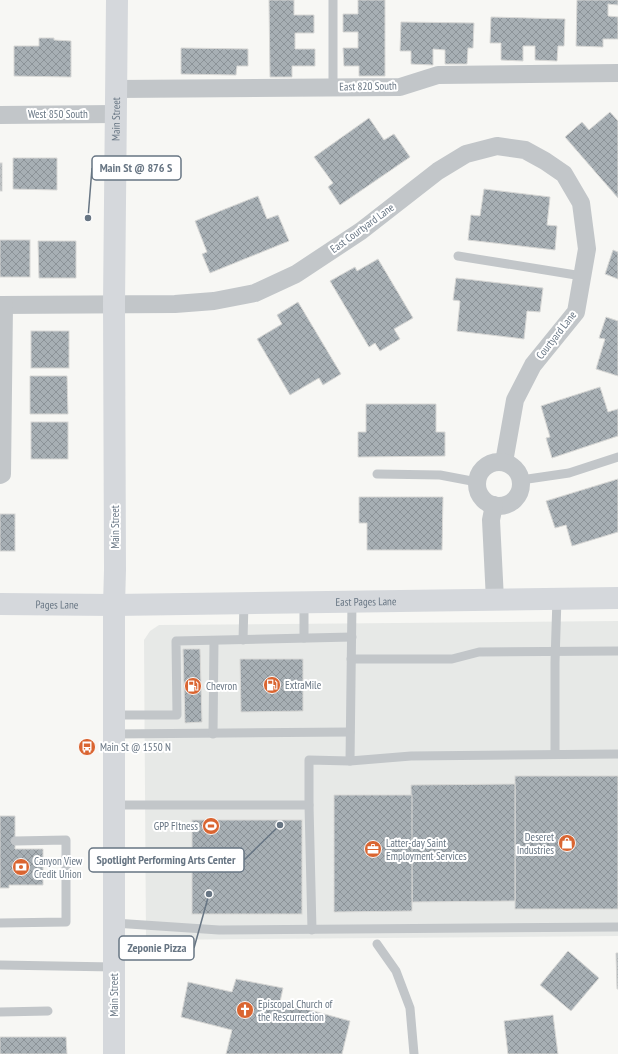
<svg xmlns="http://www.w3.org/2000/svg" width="618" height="1054" viewBox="0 0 618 1054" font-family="'PT Sans Narrow',sans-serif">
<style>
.built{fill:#e7e9e7}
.building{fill:url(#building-cross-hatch);stroke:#d8d8d6}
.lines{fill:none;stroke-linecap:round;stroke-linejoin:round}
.lane{stroke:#c2c6c9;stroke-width:9}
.street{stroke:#c2c6c9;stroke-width:18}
.secondary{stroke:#d5d8dc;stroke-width:22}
.labels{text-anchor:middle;stroke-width:4;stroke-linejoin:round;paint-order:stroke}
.street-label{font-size:11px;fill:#677583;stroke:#fff}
.poi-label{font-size:11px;fill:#677583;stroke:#fff;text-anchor:start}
.leader{fill:none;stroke:#677583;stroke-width:1.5}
.callout-dot{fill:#677583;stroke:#fff;stroke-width:1.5}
.callout{fill:#fff;stroke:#677583;stroke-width:1.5}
.callout-label{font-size:12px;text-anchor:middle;font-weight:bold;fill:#677583}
</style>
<defs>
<pattern id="building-cross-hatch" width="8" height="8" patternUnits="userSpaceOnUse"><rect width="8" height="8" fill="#a7afb4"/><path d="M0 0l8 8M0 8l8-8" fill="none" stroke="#8c9398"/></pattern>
</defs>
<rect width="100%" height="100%" fill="#f7f7f4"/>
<path class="built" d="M618 621V936L146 940 144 640 150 631 159 625Z"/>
<g class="building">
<path d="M269 0H294V15H314V33H295V49H315V66H292V77H270Z"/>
<path d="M358 0H385V76H359V66H344L343 48H358V32H343V14H358Z"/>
<path d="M577 0H618V5L608 4V16L618 17V39H603V47L576 46Z"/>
<path d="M491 17 565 19 564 46H558L557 61 535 60V46H523V61L501 60V43H490Z"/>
<path d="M401 22 474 23 473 48H468L467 64H445V50L433 49V65L411 64V51H400Z"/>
<path d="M39 38H54V40L71 41V77L14 76V46H39Z"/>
<path d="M181 48 248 49V66H237L236 75 181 74Z"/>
<path d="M610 112 618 121V198L565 137 582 122 589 130Z"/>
<path d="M369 118 384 140 394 134 410 157 340 205 328 187 333 183 314 157Z"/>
<path d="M13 158H57V190L13 189Z"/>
<rect x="0" y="163" width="2" height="28"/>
<path d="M484 189 550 197 547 225 557 226 555 250 468 240 471 215 480 216Z"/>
<path d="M258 196 267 219 278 215 289 241 210 273 202 254 207 252 195 221Z"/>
<rect x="0" y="240" width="30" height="37"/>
<path d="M38 241H76V278H39Z"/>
<path d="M613 250 618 252V279L605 274Z"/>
<path d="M378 259 413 318 394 329 400 339 380 351 375 343 369 347 330 281 355 267 357 271Z"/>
<path d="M456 278 543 288 540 312 527 311 524 339 457 331 460 301 453 300Z"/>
<path d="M298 302 341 374 323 385 319 378 290 395 257 339 282 324 277 315Z"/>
<path d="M606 317 618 321V376L596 369 605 339 599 338Z"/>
<rect x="31" y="331" width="38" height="37"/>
<path d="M30 376H67L68 414H30Z"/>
<path d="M600 387 608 412 618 409V436L552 458 546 438 550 437 541 406Z"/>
<path d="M366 404H436V432H445V456L358 457V432H366Z"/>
<rect x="31" y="422" width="37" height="37"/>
<path d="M618 479V532L572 546 566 525 555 528 546 501Z"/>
<path d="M359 497H443L442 550H367V523H359Z"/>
<rect x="0" y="514" width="15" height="37"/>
<path d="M183 649H200L202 722 185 723Z"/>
<path d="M240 659H303V711L241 712Z"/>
<rect x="515" y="776" width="103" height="133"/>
<path d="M515 784V901L412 902 411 785Z"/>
<path d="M334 795H412V911L334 912Z"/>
<path d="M0 816H15V849H43V885H9V888H0Z"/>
<rect x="192" y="820" width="110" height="94"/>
<path d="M568 951 599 978 571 1011 540 985Z"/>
<path d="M616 953H618V989H617Z"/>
<path d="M236 979 283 988 280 1002 350 1021 342 1054H226L232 1030 181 1017 188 982 232 992Z"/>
<path d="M553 1015 558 1054H508L504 1021Z"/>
<path d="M0 1037H66L67 1054H0Z"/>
</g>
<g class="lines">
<g class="lane">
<path d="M333 87V0"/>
<path d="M458 256 582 276"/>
<path d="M377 474 440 475 477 482"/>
<path d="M521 480 569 473 618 457"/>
<path d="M304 638V602"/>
<path d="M243 640 244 603"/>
<path d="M351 659H452L479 652 618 651"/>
<path d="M114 715H177L176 641 352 637"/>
<path d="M114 734 350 732"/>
<path d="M213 734 214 641"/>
<path d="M555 754V662L557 598"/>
<path d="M350 761 352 602"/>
<path d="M114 805H309V760L350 761 411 756 618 754"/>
<path d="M309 805 312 930"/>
<path d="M0 923 66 922V840L15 841"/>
<path d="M114 923 219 930 618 927"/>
<path d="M377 944 396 971 410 1008 414 1054"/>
<path d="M0 965 114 967"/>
<path d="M0 1012 48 1011"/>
</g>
<g class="street">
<path d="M116 89 400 87 438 75 618 73"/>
<path d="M0 115 116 114"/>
<path d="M0 305 175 304 214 301 255 293 296 274 361 231 438 171 466 154 497 146 525 150 545 161 564 174 581 203 587 249 576 312 533 365 515 400 504 462"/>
<circle cx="499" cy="484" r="22"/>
<path d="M0 475 2 474 4 305"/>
<path d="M494 505 491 520 495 600"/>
</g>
<g class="secondary">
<path id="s1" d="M0 604 114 605 618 598"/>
<path id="s2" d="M114 1054V605L115 570 114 304 117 0"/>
</g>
</g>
<defs>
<g id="fuel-disc" transform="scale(0.9)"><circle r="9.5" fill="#da6531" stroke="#fff"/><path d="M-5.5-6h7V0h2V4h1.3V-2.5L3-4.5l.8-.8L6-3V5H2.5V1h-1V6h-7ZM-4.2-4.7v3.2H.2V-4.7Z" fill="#fff"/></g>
<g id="bus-disc" transform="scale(0.9)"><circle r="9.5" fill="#da6531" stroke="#fff"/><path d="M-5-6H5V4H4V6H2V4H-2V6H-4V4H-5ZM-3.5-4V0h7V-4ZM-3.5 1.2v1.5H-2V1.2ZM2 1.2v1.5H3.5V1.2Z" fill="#fff"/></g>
<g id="stadium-disc" transform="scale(0.9)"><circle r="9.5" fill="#da6531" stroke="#fff"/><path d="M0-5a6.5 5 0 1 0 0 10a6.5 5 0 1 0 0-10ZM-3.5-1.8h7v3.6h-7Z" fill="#fff"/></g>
<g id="shop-disc" transform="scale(0.9)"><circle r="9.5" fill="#da6531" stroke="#fff"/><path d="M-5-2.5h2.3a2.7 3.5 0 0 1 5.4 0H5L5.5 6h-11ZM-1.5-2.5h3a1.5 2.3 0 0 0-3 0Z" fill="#fff"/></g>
<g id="office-disc" transform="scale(0.9)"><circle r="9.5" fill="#da6531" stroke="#fff"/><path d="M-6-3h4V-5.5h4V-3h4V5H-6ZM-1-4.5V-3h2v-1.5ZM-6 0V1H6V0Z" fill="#fff"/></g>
<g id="bank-disc" transform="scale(0.9)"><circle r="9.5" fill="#da6531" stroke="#fff"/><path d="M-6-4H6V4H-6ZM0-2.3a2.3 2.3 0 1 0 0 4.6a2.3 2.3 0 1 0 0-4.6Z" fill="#fff"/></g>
<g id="church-disc" transform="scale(0.9)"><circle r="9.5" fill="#da6531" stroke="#fff"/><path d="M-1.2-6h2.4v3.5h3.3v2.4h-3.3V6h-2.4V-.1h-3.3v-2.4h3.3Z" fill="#fff"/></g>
</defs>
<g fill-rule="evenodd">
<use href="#fuel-disc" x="272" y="685"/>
<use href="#fuel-disc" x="193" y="686"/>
<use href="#bus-disc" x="87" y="747"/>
<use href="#stadium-disc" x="211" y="826"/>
<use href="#shop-disc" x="567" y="843"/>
<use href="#office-disc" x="373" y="849"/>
<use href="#bank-disc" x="21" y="867"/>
<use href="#church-disc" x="245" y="1010"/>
</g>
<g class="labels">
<g class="street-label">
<text transform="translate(368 86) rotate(-1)" y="4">East 820 South</text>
<text x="58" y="118">West 850 South</text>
<text dy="4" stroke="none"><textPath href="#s2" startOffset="935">Main Street</textPath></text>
<text transform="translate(362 228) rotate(-36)" y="4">East Courtyard Lane</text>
<text transform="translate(556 335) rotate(-52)" y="4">Courtyard Lane</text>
<text transform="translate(115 527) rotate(-90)" y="4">Main Street</text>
<text dy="4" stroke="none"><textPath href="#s1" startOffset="366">East Pages Lane</textPath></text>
<text dy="4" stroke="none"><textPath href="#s1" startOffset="57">Pages Lane</textPath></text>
<text transform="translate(114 995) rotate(-90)" y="4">Main Street</text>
</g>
<g class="poi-label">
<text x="285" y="689">ExtraMile</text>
<text x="206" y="690">Chevron</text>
<text x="100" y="751">Main St @ 1550 N</text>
<text x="198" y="830" text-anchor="end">GPP FItness</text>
<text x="554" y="841" text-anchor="end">Deseret<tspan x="554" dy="13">Industries</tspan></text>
<text x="386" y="847">Latter-day Saint<tspan x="386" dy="13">Employment Services</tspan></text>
<text x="34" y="865">Canyon View<tspan x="34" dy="13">Credit Union</tspan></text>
<text x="258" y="1008">Episcopal Church of<tspan x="258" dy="13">the Rescurrection</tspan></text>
</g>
</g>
<path class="leader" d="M88 218L92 168M280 825L244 860M209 894L194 948"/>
<g class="callout-dot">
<circle cx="88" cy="218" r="4"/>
<circle cx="280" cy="825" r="4"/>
<circle cx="209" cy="894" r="4"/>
</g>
<g class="callout">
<rect x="92" y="156" width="89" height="24" rx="4"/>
<rect x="89" y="848" width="155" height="24" rx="4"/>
<rect x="119" y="936" width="75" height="24" rx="4"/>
</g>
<g class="callout-label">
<text x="136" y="172">Main St @ 876 S</text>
<text x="166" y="864">Spotlight Performing Arts Center</text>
<text x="157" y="952">Zeponie Pizza</text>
</g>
</svg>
